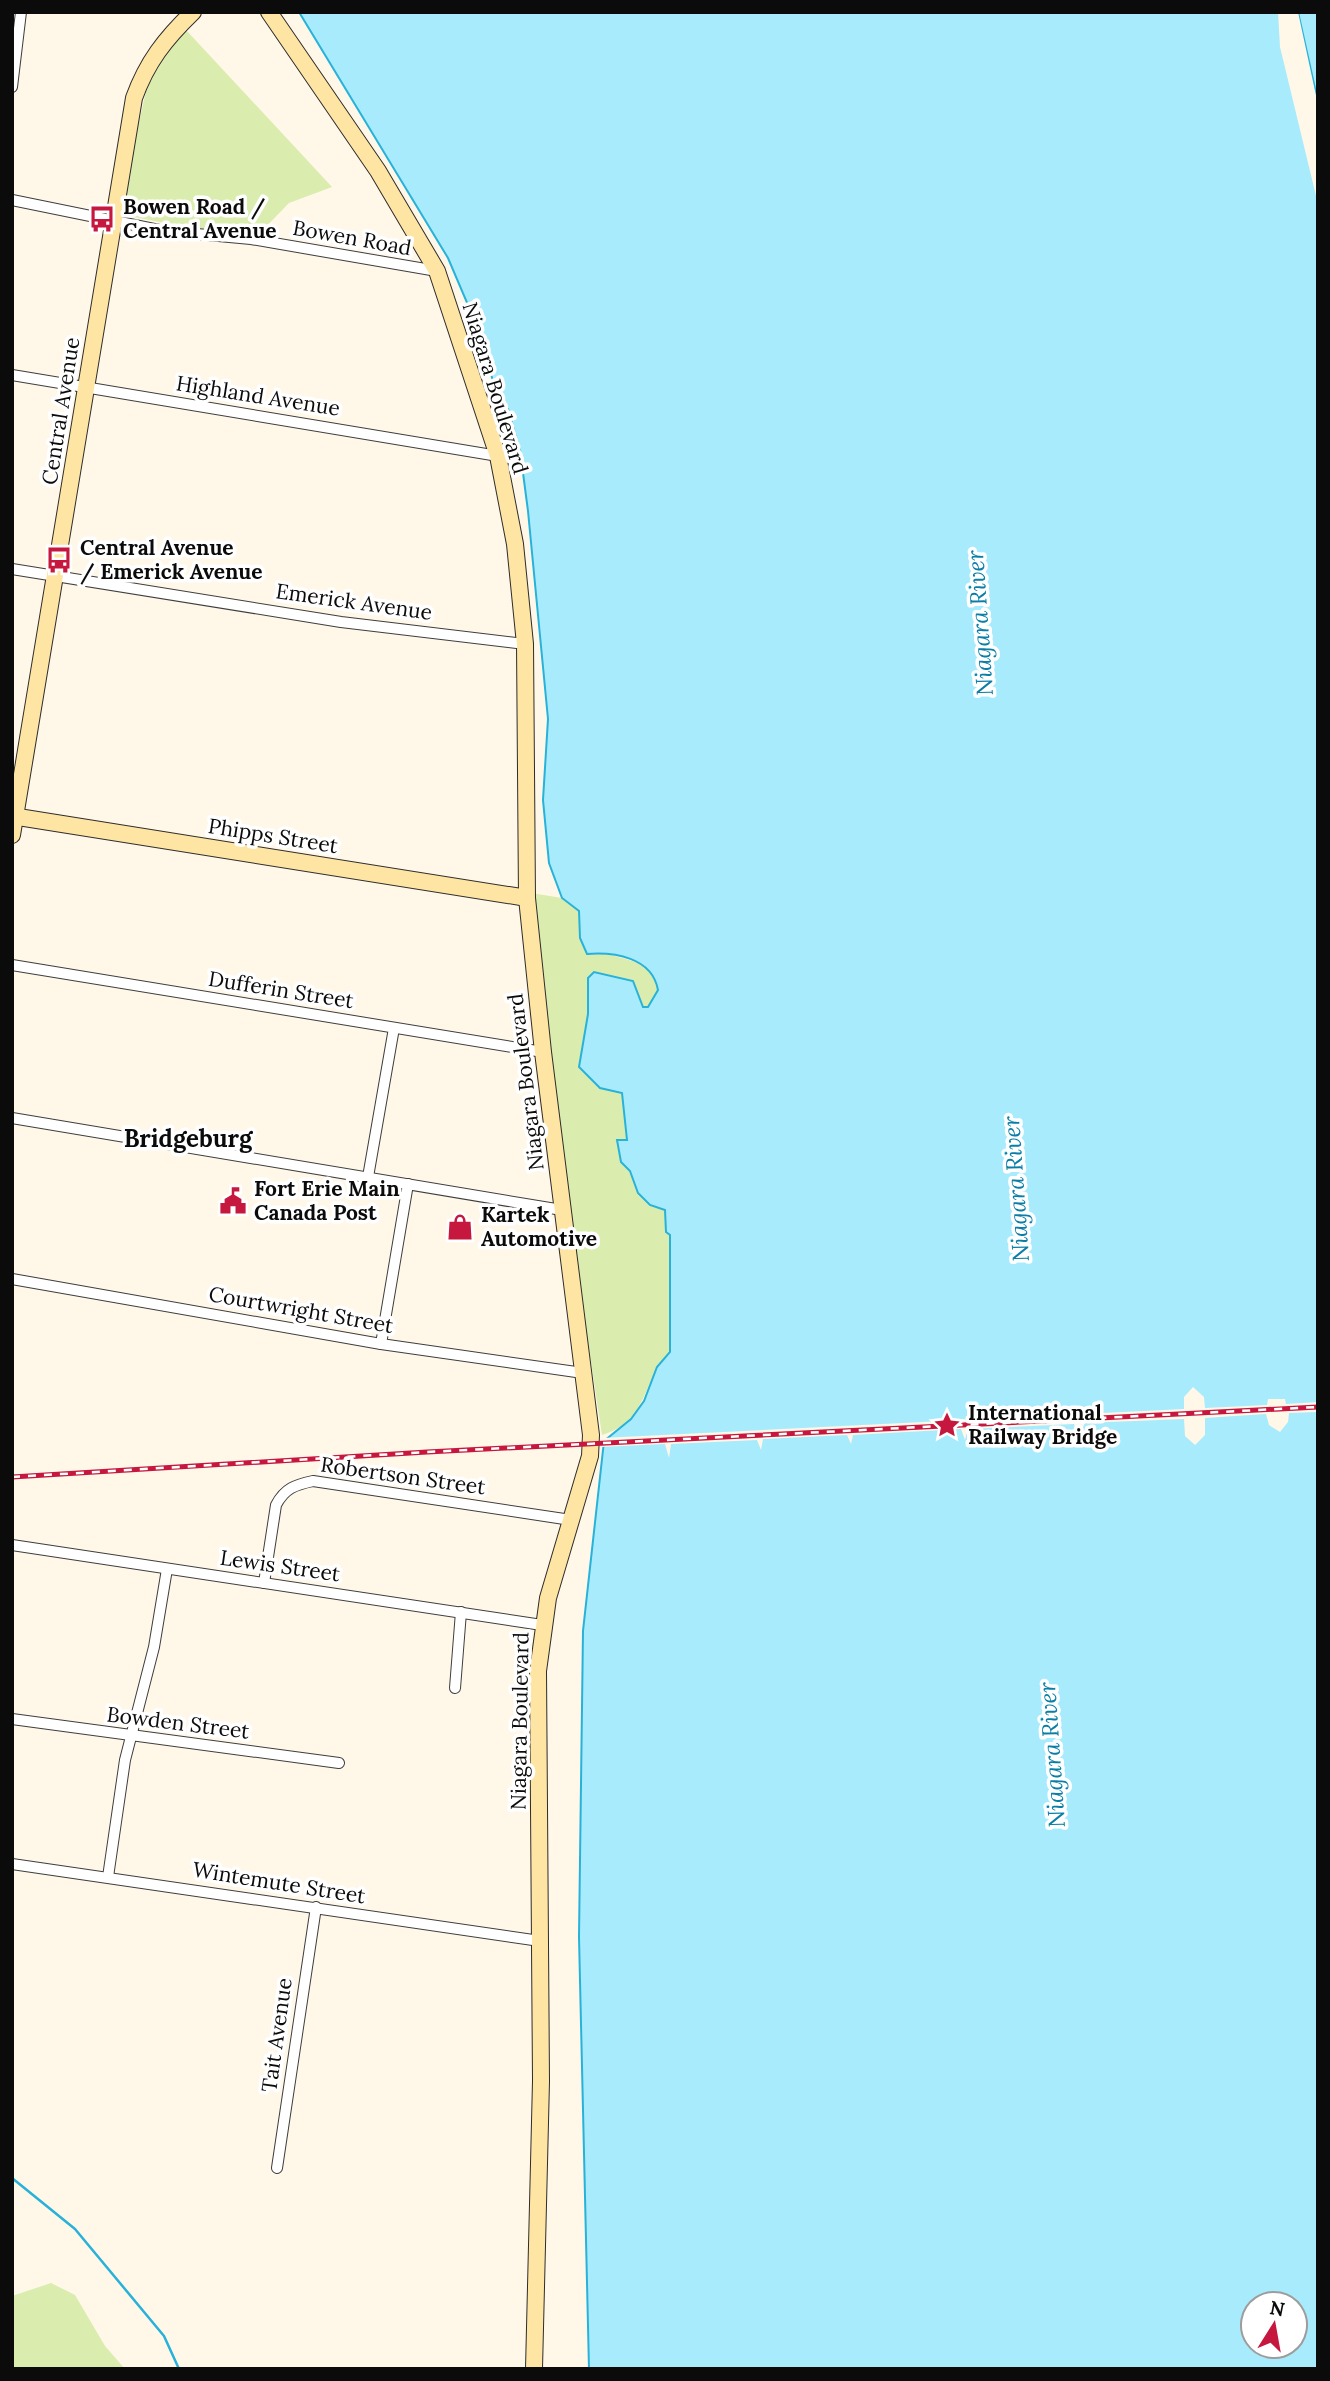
<svg xmlns="http://www.w3.org/2000/svg" width="1330" height="2381" viewBox="0 0 1330 2381" font-family="Lora,serif">
<style>
.green{fill:#daedaf}
.water{fill:#a8ebfc;stroke:#28b2da;stroke-width:2;fill-rule:evenodd}
.pier{fill:#fff7e8}
.lines{fill:none;stroke-linecap:round;stroke-linejoin:round}
.stream{stroke:#28b2da;stroke-width:2.5}
.minor-casing{stroke:#3e3e3e;stroke-width:12}
.secondary-casing{stroke:#2d2d2d;stroke-width:18}
.minor{stroke:#fff;stroke-width:10}
.secondary{stroke:#ffe5a3;stroke-width:16}
.rail-casing{stroke:#c6173f;stroke-width:5}
.rail{stroke:#fff;stroke-width:2.5;stroke-dasharray:8;stroke-linecap:butt}
.labels{text-anchor:middle;stroke-width:7;stroke-linejoin:round;paint-order:stroke}
.poi-label{font-size:21px;font-weight:bold;fill:#0b0b0b;stroke:#fff;text-anchor:start}
.street-label{font-size:21px;fill:#0b0b0b;stroke:#fff}
.water-label{font-size:23px;font-style:italic;fill:#0a7ea6;stroke:#fff}
.quarter-label{font-size:24px;font-weight:bold;fill:#0b0b0b;stroke:#fff}
</style>
<rect width="100%" height="100%" fill="#fff7e8"/>
<g class="green">
<path d="M186 30 332 187 289 203 253 240 118 214 147 87 165 54Z"/>
<path d="M531 893 562 898 579 911 580 938C589 943 597 949 606 953 629 962 653 960 658 990L648 1007H643L633 981 588 978V1014L579 1067 598 1084 622 1092 627 1141 618 1140C620 1159 620 1156 630 1170 647 1195 630 1194 665 1210L666 1232 670 1234V1352C641 1381 649 1421 602 1435L574 1250Z"/>
<path d="M51 2283 75 2295 105 2346 125 2369H12V2296Z"/>
</g>
<g class="water">
<path d="M299 12H1283L1318 162V2369H589L579 1937 583 1631 604 1441 631 1419 644 1401 657 1367 670 1352V1235L666 1232 665 1210 650 1205 638 1193 630 1171 621 1162 617 1140H627L622 1093 600 1088 579 1067 588 1014V978L594 972 633 981 643 1007H648L658 990C652 957 614 952 587 954L580 938 579 911 562 898 549 863 543 800 548 719 528 511 520 450 508 409 501 407 474 319 448 258ZM1253 2304H1295V2346H1253Z"/>
<path d="M1298 12H1318V102Z"/>
</g>
<g class="pier">
<path d="M1278 12H1287L1318 147V204L1280 47Z"/>
<path d="M1294 12H1298L1318 105 1314 102Z"/>
<path d="M1193 1387 1204 1397 1205 1408 1267 1405 1268 1399H1285L1286 1404 1318 1402V1412L1289 1413 1288 1422 1280 1432 1269 1425 1266 1414 1205 1418V1435L1195 1445 1185 1436 1184 1419 1085 1423 1080 1433 1075 1429 1074 1424 968 1429 965 1440 961 1429 853 1435 851 1444 847 1435 763 1439 761 1450 757 1440 671 1444 669 1458 665 1444 600 1447 602 1438 1184 1409V1397Z"/>
</g>
<g class="lines">
<path class="stream" d="M12 2178 75 2229 164 2336 179 2369"/>
<g class="minor-casing">
<g id="minor">
<path d="M12 87 21 12"/>
<path d="M12 200 164 231 251 239 437 271"/>
<path d="M12 375 498 456"/>
<path d="M12 569 341 622 525 644"/>
<path d="M12 965 543 1052"/>
<path d="M12 1118 562 1210"/>
<path d="M368 1177 394 1028"/>
<path d="M12 1279 381 1344 583 1373"/>
<path d="M381 1344 408 1184"/>
<path d="M12 1545 542 1625"/>
<path d="M264 1583 276 1505C285 1488 295 1485 313 1481L571 1520"/>
<path d="M455 1688 461 1612"/>
<path d="M12 1719 339 1763"/>
<path d="M12 1864 540 1941"/>
<path d="M108 1877 125 1760 154 1647 167 1569"/>
<path d="M277 2168 316 1907"/>
</g>
</g>
<g class="secondary-casing">
<g id="secondary">
<path d="M269 12 378 171 437 271 498 456 515 544 525 644 527 898 543 1052 591 1435 590 1456 548 1598 538 1671 541 2081 534 2369"/>
<path d="M12 816 527 898"/>
<path d="M12 835 134 98C147 62 165 39 193 12"/>
</g>
</g>
<use href="#minor" class="minor"/>
<use href="#secondary" class="secondary"/>
<g class="rail-casing">
<path id="rail" d="M12 1477 427 1452 1318 1407"/>
</g>
<use href="#rail" class="rail"/>
</g>
<defs>
<g id="bus-bare" transform="scale(2.1)"><path d="M-5-6H5V4H4V6H2V4H-2V6H-4V4H-5ZM-3.5-4V0h7V-4ZM-3.5 1.2v1.5H-2V1.2ZM2 1.2v1.5H3.5V1.2Z" fill="#c6173f" stroke="#fff" stroke-width="2.5" paint-order="stroke"/></g>
<g id="civic-bare" transform="scale(2.1)"><path d="M-.6-6.5H3V-4.5H.6V-3L4-1V1h2V6H-6V1h2V-1L-.6-3ZM-1.2 2.5V6h2.4V2.5Z" fill="#c6173f" stroke="#fff" stroke-width="2.5" paint-order="stroke"/></g>
<g id="shop-bare" transform="scale(2.1)"><path d="M-5-2.5h2.3a2.7 3.5 0 0 1 5.4 0H5L5.5 6h-11ZM-1.5-2.5h3a1.5 2.3 0 0 0-3 0Z" fill="#c6173f" stroke="#fff" stroke-width="2.5" paint-order="stroke"/></g>
<g id="sight-bare" transform="scale(2.1)"><path d="M0-6L1.8-2.2L6-1.7L2.9 1.2L3.7 5.4L0 3.3L-3.7 5.4L-2.9 1.2L-6-1.7L-1.8-2.2Z" fill="#c6173f" stroke="#fff" stroke-width="2.5" paint-order="stroke"/></g>
</defs>
<g fill-rule="evenodd">
<use href="#bus-bare" x="102" y="219"/>
<use href="#bus-bare" x="59" y="560"/>
<use href="#civic-bare" x="233" y="1201"/>
<use href="#shop-bare" x="460" y="1227"/>
<use href="#sight-bare" x="947" y="1425"/>
</g>
<g class="labels">
<g class="poi-label">
<text x="123" y="214">Bowen Road /<tspan x="123" dy="24">Central Avenue</tspan></text>
<text x="80" y="555">Central Avenue<tspan x="80" dy="24">/ Emerick Avenue</tspan></text>
<text x="254" y="1196">Fort Erie Main<tspan x="254" dy="24">Canada Post</tspan></text>
<text x="481" y="1222">Kartek<tspan x="481" dy="24">Automotive</tspan></text>
<text x="968" y="1420">International<tspan x="968" dy="24">Railway Bridge</tspan></text>
</g>
<g class="street-label">
<text transform="translate(352 238) rotate(10)" y="7">Bowen Road</text>
<text transform="translate(495 388) rotate(73)" y="7">Niagara Boulevard</text>
<text transform="translate(258 396) rotate(9)" y="7">Highland Avenue</text>
<text transform="translate(61 411) rotate(-81)" y="7">Central Avenue</text>
<text transform="translate(354 602) rotate(8)" y="7">Emerick Avenue</text>
<text transform="translate(273 836) rotate(9)" y="7">Phipps Street</text>
<text transform="translate(281 990) rotate(9)" y="7">Dufferin Street</text>
<text transform="translate(526 1082) rotate(-97)" y="7">Niagara Boulevard</text>
<text transform="translate(301 1310) rotate(10)" y="7">Courtwright Street</text>
<text transform="translate(403 1476) rotate(8)" y="7">Robertson Street</text>
<text transform="translate(280 1566) rotate(8)" y="7">Lewis Street</text>
<text transform="translate(520 1721) rotate(-89)" y="7">Niagara Boulevard</text>
<text transform="translate(178 1723) rotate(7)" y="7">Bowden Street</text>
<text transform="translate(279 1883) rotate(9)" y="7">Wintemute Street</text>
<text transform="translate(277 2035) rotate(-82)" y="7">Tait Avenue</text>
</g>
<g class="water-label">
<text transform="translate(980 623) rotate(-94)" y="8">Niagara River</text>
<text transform="translate(1016 1189) rotate(-94)" y="8">Niagara River</text>
<text transform="translate(1052 1755) rotate(-94)" y="8">Niagara River</text>
</g>
<g class="quarter-label">
<text x="188" y="1147">Bridgeburg</text>
</g>
</g>
<rect width="1330" height="2381" fill="none" stroke="#0b0b0b" stroke-width="28"/>
<g transform="translate(1274 2325) rotate(11)"><circle r="33" fill="#ffffff" stroke="#9d9d9d" stroke-width="2"/>
<path d="M0-5L12 26L0 18L-12 26Z" fill="#c6173f"/>
<text y="-10" font-size="19" font-weight="bold" text-anchor="middle" fill="#0b0b0b">N</text>
</g>
</svg>
